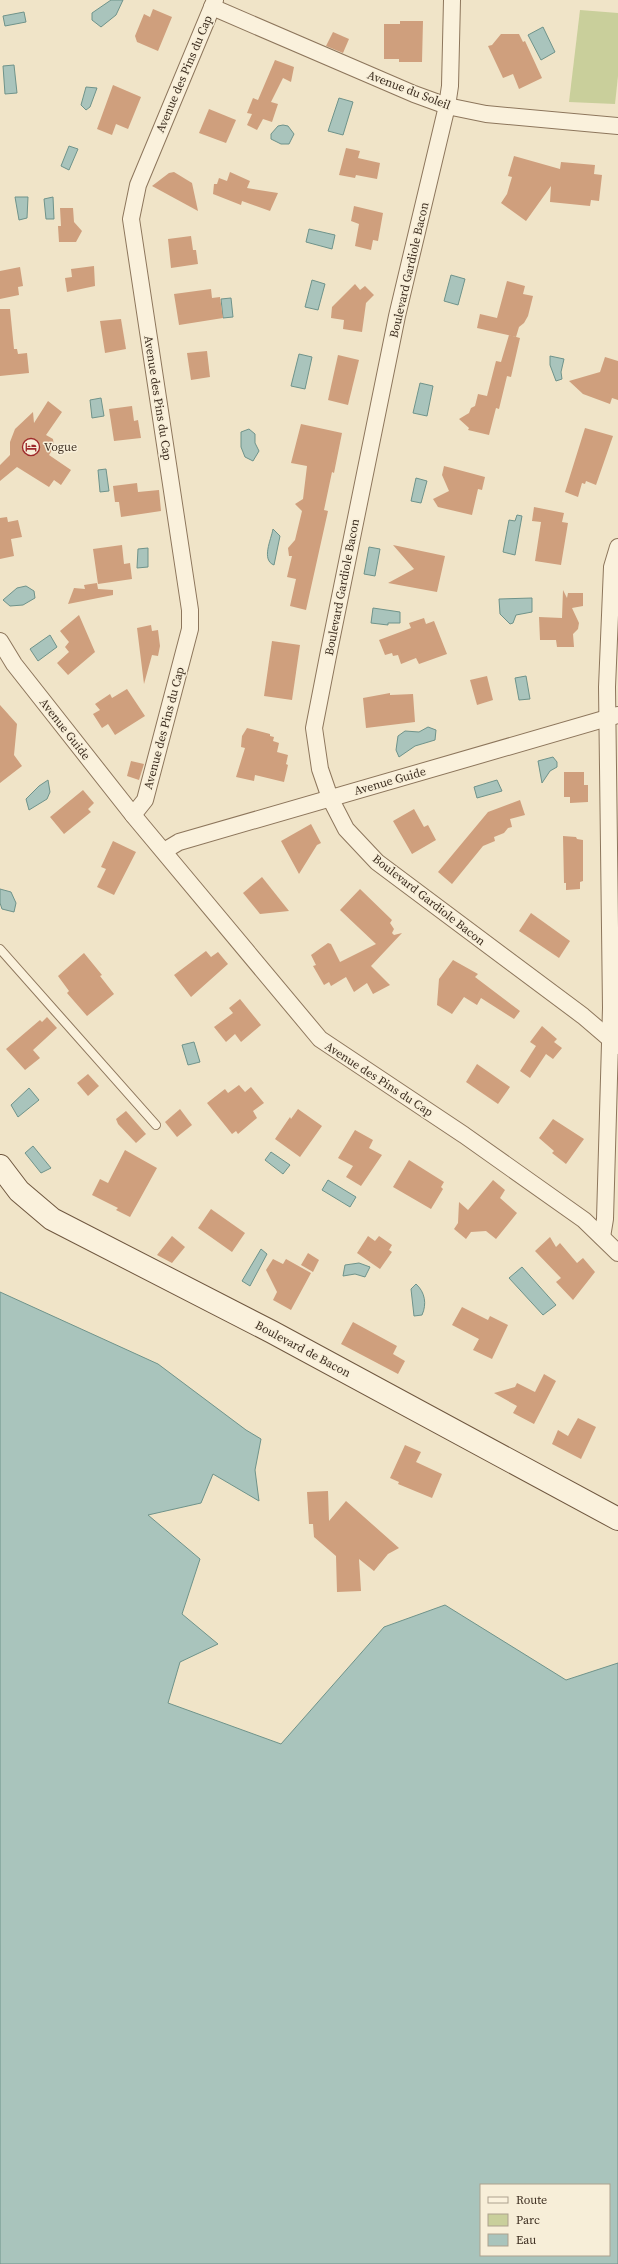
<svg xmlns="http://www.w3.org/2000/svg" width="618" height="2264" viewBox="0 0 618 2264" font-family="'Source Serif 4',serif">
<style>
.green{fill:#c9cf9b}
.water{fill:#a9c4bc;stroke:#6f938a;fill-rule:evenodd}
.building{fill:#cf9f7d}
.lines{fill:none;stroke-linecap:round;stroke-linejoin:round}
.lane-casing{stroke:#8d765c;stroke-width:10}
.street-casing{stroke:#8d765c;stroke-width:18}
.secondary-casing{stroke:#6f573f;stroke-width:24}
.lane{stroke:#faf1dc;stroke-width:8}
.street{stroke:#faf1dc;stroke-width:16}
.secondary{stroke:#faf1dc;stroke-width:22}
.labels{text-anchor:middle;stroke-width:3;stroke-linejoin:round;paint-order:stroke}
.street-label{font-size:12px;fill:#3d2e20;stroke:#f7eed8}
.poi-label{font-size:12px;fill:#3d2e20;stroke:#f7eed8;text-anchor:start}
</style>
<rect width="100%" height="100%" fill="#f0e4c8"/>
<path class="green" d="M580 10 618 13V76L615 104 569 102Z"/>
<g class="water">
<path d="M111 0H123L116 15 101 27 92 20V13Z"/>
<path d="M24 12 26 22 5 26 3 16Z"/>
<path d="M543 27 555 52 541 60 528 35Z"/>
<path d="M14 65 17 93 5 94 3 66Z"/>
<path d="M86 87 97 88 90 107 86 110 81 105Z"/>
<path d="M339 98 353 102 343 135 328 131Z"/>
<path d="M283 125 288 126 294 134 289 144H281L271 139V134L278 126Z"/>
<path d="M69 146 78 149 69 170 61 166Z"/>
<path d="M15 197H28L27 218 19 220Z"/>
<path d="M53 197 54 219H46L44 199Z"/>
<path d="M309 229 335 235 332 249 306 242Z"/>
<path d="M451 275 465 279 458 305 444 301Z"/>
<path d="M312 280 325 284 318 310 305 307Z"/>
<path d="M231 298 233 317 223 318 221 299Z"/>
<path d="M299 354 312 357 305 389 291 386Z"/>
<path d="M550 356 564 359 561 372 562 379 556 381 550 365Z"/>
<path d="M420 383 433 386 427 416 413 413Z"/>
<path d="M101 398 104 416 92 418 90 400Z"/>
<path d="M249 429 255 434V443L259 451 253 461 245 457 241 447V432Z"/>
<path d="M106 469 109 491 100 492 98 470Z"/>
<path d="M416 478 427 481 421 503 411 501Z"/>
<path d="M517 515 522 516 515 555 503 552 509 520 515 521Z"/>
<path d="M273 529 280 536 274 565C261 560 271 540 273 529Z"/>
<path d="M369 547 380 549 375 576 364 574Z"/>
<path d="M148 548V567L137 568 138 549Z"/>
<path d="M26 586 34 591 35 598 23 605 10 606 3 600 17 588Z"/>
<path d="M532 598V612L516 615 513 623 510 624 500 614 499 599Z"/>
<path d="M373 608 400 612V623H388V625L371 623Z"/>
<path d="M50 635 57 647 38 661 30 649Z"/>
<path d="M526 676 530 699 519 700 515 678Z"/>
<path d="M428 727 436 730 435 740 415 746 399 757 396 750 398 736 405 731 419 732Z"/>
<path d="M553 757 557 762V767L550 771 542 783 538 761Z"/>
<path d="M48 780 50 792 47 799 29 810 26 799 39 786Z"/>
<path d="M497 780 502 791 477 798 474 787Z"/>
<path d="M0 889 11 892 16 903 14 912 2 909 0 903Z"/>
<path d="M194 1042 200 1062 188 1065 182 1045Z"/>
<path d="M29 1088 39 1100 18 1117 11 1105Z"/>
<path d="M33 1146 51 1168 41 1173 25 1153Z"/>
<path d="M271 1152 290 1165 283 1174 265 1160Z"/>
<path d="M328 1180 356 1197 350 1207 322 1190Z"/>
<path d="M261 1249 267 1254 250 1286 242 1281Z"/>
<path d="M359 1263 370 1267 365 1277 355 1274 343 1276 345 1265Z"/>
<path d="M522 1267 556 1305 543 1315 509 1278Z"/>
<path d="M416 1284C425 1292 427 1304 422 1315L414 1316 411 1289Z"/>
<path d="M0 1292 158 1364 246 1430 261 1439 255 1470 259 1501 213 1474 201 1503 148 1515 200 1559 182 1614 218 1644 180 1662 168 1703 281 1744 384 1627 445 1605 566 1680 618 1663V2264H0ZM481 2185H609V2255H481Z"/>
</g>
<g class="building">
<path d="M153 9 172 17 158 51 137 42 135 36 144 14 150 17Z"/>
<path d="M400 21H423L422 62H399V59H384V24H400Z"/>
<path d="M333 32 349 39 343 53 326 46Z"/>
<path d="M501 34H519L523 42 525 41 542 78 519 89 513 74 503 78 488 46 492 45Z"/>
<path d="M275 60 294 67 291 82 283 78 271 102 278 104 272 122 263 119 257 130 247 125 252 114 247 113 253 98 258 100Z"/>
<path d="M113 85 141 97 128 129 116 124 112 135 97 129Z"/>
<path d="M209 109 236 120 226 143 199 133Z"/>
<path d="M346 148 360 151 358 158 380 163 377 179 356 175 355 178 339 175Z"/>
<path d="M514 156 560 169 561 162 595 165 594 174 602 175 599 201 591 200 590 206 550 202 551 186 526 221 501 203 507 194 512 177 508 176Z"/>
<path d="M174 172 192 183 198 211 152 186 169 173Z"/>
<path d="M230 172 250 181 247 188 278 193 270 211 242 201 241 205 213 194 214 184H217L219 178 227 181Z"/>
<path d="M354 206 383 213 378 241 373 240 371 250 355 246 359 224 351 221Z"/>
<path d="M60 208H73L74 222 82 231 76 242H59L58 226H61Z"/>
<path d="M191 236 193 250H196L198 264 171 268 168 239Z"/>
<path d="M94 266 95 286 67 292 65 278 72 277 71 269Z"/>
<path d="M20 267 23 286 18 287 19 295 0 299V271Z"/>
<path d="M507 281 525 286 523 294 533 296 528 316 524 323 519 327 516 337 477 328 480 314 497 318Z"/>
<path d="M355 284 360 290 365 286 374 295 366 303 362 332 343 329 344 320 331 318 332 307Z"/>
<path d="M211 289 212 298 220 297 223 318 179 325 174 294Z"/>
<path d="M0 309H10L14 349H17L18 354 27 353 29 373 0 376Z"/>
<path d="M121 319 126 349 105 353 100 321Z"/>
<path d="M509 335 520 338 511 377 507 376 499 409 496 408 489 435 468 430 469 428 459 419 469 413 471 408 475 406 478 394 487 396 496 361 501 362Z"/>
<path d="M207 351 210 377 191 380 187 353Z"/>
<path d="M338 355 359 360 348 405 328 400Z"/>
<path d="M605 357 618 361V400L612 398 610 404 583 394 569 381 600 372Z"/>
<path d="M48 401 62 412 46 435 53 439 54 447 49 455 71 470 61 485 54 480 49 487 17 467 0 481V465L10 455V442L15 429 33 412 34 423Z"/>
<path d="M132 406 134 421 138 420 141 438 114 441 109 409Z"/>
<path d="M301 424 342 433 334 473 332 472 324 510 328 511 306 610 290 606 296 579 287 577 292 556H289L288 548 295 540 302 511 295 504 303 499 307 466 291 463Z"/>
<path d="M585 428 613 436 596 485 586 481 585 484 582 483 578 497 565 492Z"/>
<path d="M444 466 485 477 482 490 478 489 472 515 438 507 433 499 449 491 442 475Z"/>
<path d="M137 483 138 492 159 490 161 511 121 517 119 502H115L113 486Z"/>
<path d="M534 507 564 513 562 522 568 523 561 565 535 561 541 522 532 521Z"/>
<path d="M7 517 8 522 18 520 22 537 11 539 14 556 0 559V518Z"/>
<path d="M122 545 124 564 130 563 132 579 98 584 93 549Z"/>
<path d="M393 545 445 556 437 592 388 583 414 569Z"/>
<path d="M97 583 98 589 113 590V595L68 604 74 588 85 589 84 585Z"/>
<path d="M563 590 567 598 568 593H583V606L572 608 579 623 578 629 573 634 574 647H557L556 640H540L539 617 562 618Z"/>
<path d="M79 615 95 652 68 675 57 663 69 652 65 647 69 642 60 631Z"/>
<path d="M424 618 426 624 434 621 447 654 419 664 416 658 401 664 398 655 393 656 392 653 385 655 379 640 411 628 409 623Z"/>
<path d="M151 625 152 631 158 630 160 646 158 656 152 655 144 684 137 628Z"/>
<path d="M272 641 300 645 292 700 264 696Z"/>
<path d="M487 676 493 700 477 705 470 680Z"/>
<path d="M127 689 145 716 115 735 108 724 102 728 93 714 100 710 95 704 110 694 112 698Z"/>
<path d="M390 693V695L413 694 415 722 366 728 363 698Z"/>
<path d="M0 705 17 724 14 755 22 766 0 783Z"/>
<path d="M247 728 270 734V736L274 737 273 741 279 743 277 752 288 755 286 764 288 765 284 782 255 775 254 781 236 777 245 748 241 747 242 736Z"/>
<path d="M131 761 144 764 139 780 127 776Z"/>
<path d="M564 772H584V785H588V802L570 803V797H564Z"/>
<path d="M83 790 94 803 88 809 91 812 64 834 50 817Z"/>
<path d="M520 800 525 815 510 819 512 827 508 828 504 833 494 837 495 841 483 846 452 884 438 872 488 812Z"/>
<path d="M414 809 424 827 428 825 436 840 412 854 393 821Z"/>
<path d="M311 824 321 843 317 845 299 874 281 841Z"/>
<path d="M563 836 576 837 577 839 583 840V881L580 882V889L566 890V883H564Z"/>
<path d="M113 841 136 852 114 895 97 887 106 869 101 867Z"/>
<path d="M262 877 289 911 260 914 243 893Z"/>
<path d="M360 889 392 920 390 923 394 929 392 933 394 935 402 933 371 966 390 985 373 994 367 983 354 992 346 977 331 986 329 982 324 985 313 966 316 965 311 955 328 943 331 944 340 962 376 944 340 910Z"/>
<path d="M531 913 570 941 559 958 519 931Z"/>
<path d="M206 951 211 957 218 952 228 964 191 997 174 975Z"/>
<path d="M84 953 102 975 100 976 114 994 87 1016 67 993 69 991 58 976Z"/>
<path d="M453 960 478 974 475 977 520 1011 514 1019 481 998 477 1005 464 997 452 1014 437 1005 439 979Z"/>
<path d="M240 999 261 1025 241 1042 235 1034 226 1042 214 1027 233 1013 229 1008Z"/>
<path d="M47 1017 57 1028 33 1050 40 1058 25 1070 6 1049 40 1020 42 1022Z"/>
<path d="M542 1026 557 1039 554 1042 562 1048 553 1059 546 1054 530 1078 520 1071 536 1046 530 1042Z"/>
<path d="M477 1064 510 1087 498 1104 466 1082Z"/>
<path d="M88 1074 99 1086 88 1096 77 1083Z"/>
<path d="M239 1085 245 1092 251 1087 264 1103 253 1111 257 1118 238 1134 236 1131 232 1134 207 1103 225 1089 228 1093Z"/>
<path d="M180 1109 192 1125 177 1137 165 1122Z"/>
<path d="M298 1109 322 1126 300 1157 275 1139 290 1117 291 1119Z"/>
<path d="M126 1111 146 1134 136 1143 118 1124 116 1119Z"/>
<path d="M553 1119 584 1139 566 1164 552 1153 554 1151 539 1138Z"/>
<path d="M355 1130 373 1140 369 1148 382 1155 361 1186 346 1177 353 1166 338 1158Z"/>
<path d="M125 1150 157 1168 130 1217 116 1210 118 1208 92 1195 100 1179 108 1183Z"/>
<path d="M409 1160 444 1182 441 1187 443 1189 431 1209 393 1187Z"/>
<path d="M493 1180 505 1190 500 1198 517 1213 496 1239 486 1231 471 1232 466 1239 454 1229 458 1223 459 1202 468 1210Z"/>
<path d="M211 1209 245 1233 232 1252 198 1228Z"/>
<path d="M172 1236 185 1247 172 1263 157 1255Z"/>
<path d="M368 1236 375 1241 379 1236 392 1245 389 1250 392 1252 380 1269 357 1253Z"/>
<path d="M550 1237 556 1247 560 1243 577 1263 583 1258 595 1272 573 1300 556 1282 561 1278 535 1251Z"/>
<path d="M308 1253 319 1260 313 1272 301 1265Z"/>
<path d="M273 1259 283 1264 286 1259 311 1273 291 1310 273 1300 277 1292 266 1270Z"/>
<path d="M462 1307 488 1320 490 1316 508 1325 492 1359 473 1350 479 1339 452 1325Z"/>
<path d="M353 1322 397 1346 393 1354 405 1361 398 1374 341 1344Z"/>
<path d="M544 1374 556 1381 534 1424 513 1413 517 1406 494 1393 515 1387 517 1383 535 1392Z"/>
<path d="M578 1418 596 1427 581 1459 552 1444 558 1430 568 1436Z"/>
<path d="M405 1445 421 1452 416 1462 442 1474 432 1498 398 1484 399 1482 390 1478Z"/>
<path d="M328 1491 329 1521 346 1501 399 1548 388 1554 374 1571 359 1559 361 1591 337 1592 336 1556 314 1537 313 1524H309L307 1492Z"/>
</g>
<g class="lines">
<g class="lane-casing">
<path id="lane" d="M0 949 156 1125"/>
</g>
<g class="street-casing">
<g id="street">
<path d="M452 0 450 86 447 106 397 316 329 651 314 728 320 769 330 798 346 829 377 862 583 1016 618 1046"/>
<path d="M212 7 414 94 447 106 486 114 618 126"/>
<path d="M0 641 14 664 133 815 320 1039 464 1135 584 1220 618 1253"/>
<path d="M133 815 145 800 190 629V610L131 219 138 185 215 0"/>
<path d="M164 851 179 842 618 715"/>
<path d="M602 1237 605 1219 611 1008 607 687 612 567 618 547"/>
</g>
</g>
<g class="secondary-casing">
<path id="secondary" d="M0 1166 19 1191 52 1219 272 1332 618 1519"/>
</g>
<use href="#lane" class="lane"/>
<use href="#street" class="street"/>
<use href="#secondary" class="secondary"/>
</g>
<defs>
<g id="hotel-ring" transform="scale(0.9)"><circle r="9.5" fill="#f7eed8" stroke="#9e2a2b" stroke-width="1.5"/><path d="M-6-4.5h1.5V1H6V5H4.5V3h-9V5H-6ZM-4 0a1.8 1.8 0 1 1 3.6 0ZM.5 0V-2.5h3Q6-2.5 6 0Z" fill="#9e2a2b"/></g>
</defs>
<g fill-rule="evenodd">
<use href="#hotel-ring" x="31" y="447"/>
</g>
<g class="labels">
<g class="street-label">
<text transform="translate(184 74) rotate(-67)" y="4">Avenue des Pins du Cap</text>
<text transform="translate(409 90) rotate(21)" y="4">Avenue du Soleil</text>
<text transform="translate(409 270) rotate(-77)" y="4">Boulevard Gardiole Bacon</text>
<text transform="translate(158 398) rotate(81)" y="4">Avenue des Pins du Cap</text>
<text transform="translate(342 587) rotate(-79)" y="4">Boulevard Gardiole Bacon</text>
<text transform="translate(164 728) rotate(-75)" y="4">Avenue des Pins du Cap</text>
<text transform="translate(65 729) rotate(52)" y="4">Avenue Guide</text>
<text transform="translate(390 781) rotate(-16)" y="4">Avenue Guide</text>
<text transform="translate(429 900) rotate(38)" y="4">Boulevard Gardiole Bacon</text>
<text transform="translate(379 1079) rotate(33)" y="4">Avenue des Pins du Cap</text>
<text transform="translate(303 1349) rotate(28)" y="4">Boulevard de Bacon</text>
</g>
<g class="poi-label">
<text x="44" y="451">Vogue</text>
</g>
</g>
<rect x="480" y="2184" width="130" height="72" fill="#f7eed8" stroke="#ada18e"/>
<rect x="488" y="2197" width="20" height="6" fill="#faf1dc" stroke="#ada18e"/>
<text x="516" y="2204" font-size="12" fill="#3d2e20">Route</text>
<rect x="488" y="2214" width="20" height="12" fill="#c9cf9b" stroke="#ada18e"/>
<text x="516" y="2224" font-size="12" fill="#3d2e20">Parc</text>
<rect x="488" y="2234" width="20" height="12" fill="#a9c4bc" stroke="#ada18e"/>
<text x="516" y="2244" font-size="12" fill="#3d2e20">Eau</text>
</svg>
